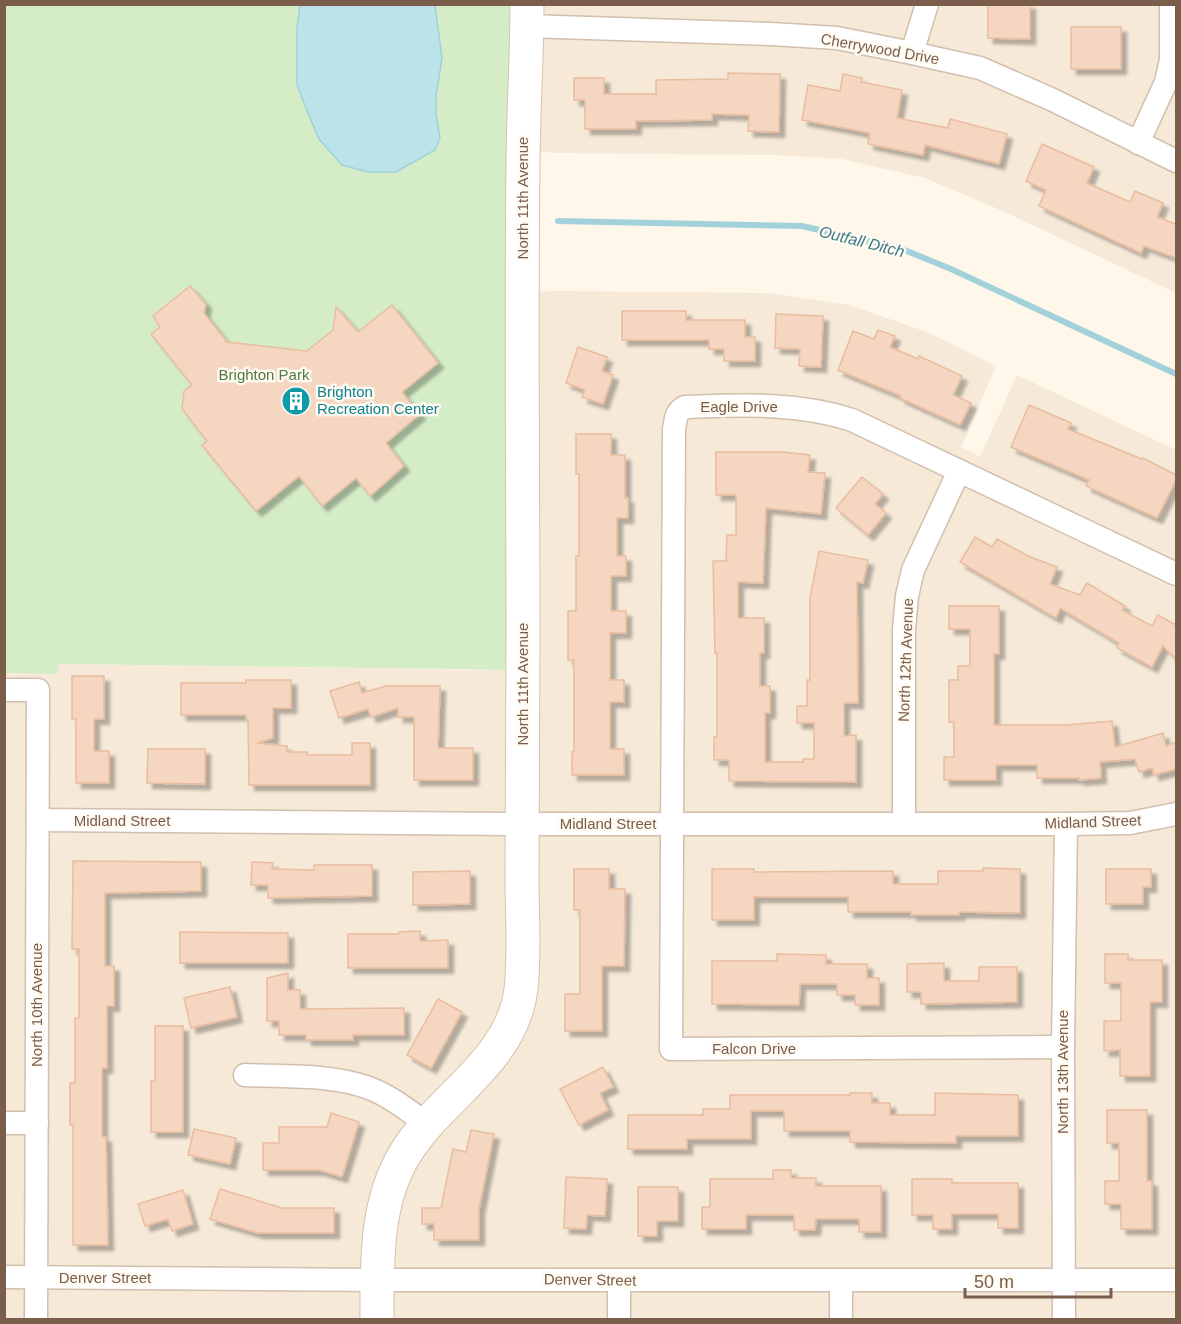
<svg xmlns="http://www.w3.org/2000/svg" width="1181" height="1324" viewBox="0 0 1181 1324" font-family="Helvetica,sans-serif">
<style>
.residential{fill:#f6e9d8}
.green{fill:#d5edc7}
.water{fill:#bce2ea;stroke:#a2d1dc;stroke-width:1.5}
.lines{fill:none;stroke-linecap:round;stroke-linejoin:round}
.stream{stroke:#a2d1dc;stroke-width:6}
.building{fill:#f5d6c0;stroke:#e9bd9f;stroke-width:1.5;filter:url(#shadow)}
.street-casing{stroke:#d2bfae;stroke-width:25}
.secondary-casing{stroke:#d7c1ae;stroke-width:35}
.street{stroke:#fff;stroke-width:22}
.secondary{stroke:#fff;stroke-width:33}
.labels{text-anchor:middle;stroke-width:5;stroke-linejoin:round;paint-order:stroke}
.street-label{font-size:15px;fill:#7b5d4b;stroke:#fffaf2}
.park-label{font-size:15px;fill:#4f7b3f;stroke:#fffaf2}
.culture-label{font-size:15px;fill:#0d838f;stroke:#fffaf2;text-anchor:start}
.water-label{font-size:16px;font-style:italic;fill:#3f7a88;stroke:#fffaf2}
</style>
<defs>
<filter id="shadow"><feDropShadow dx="5.5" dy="5.5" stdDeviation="1.5" flood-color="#0004"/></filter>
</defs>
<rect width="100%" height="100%" fill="#fef7ea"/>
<g class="residential">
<path d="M527 5H1176V293L1003 211 925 178 842 159 776 155 555 153 523 149Z"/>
<path d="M557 291 769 293 849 305 927 332 996 366 961 447 980 457 1017 375 1176 450V1319L5 1320V673L57 674 59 664 505 670 523 292Z"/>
</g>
<path class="green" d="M5 5H527L523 670 59 664 57 674 5 673Z"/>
<path class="water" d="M300 5H435L442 58 436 97V113L440 139 435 150 396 172H368L342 165 319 139 307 111 297 85V28Z"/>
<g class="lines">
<path class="stream" d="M558 221 802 226 902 249 951 269 1176 374"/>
</g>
<g class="building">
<path d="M988 4H1030V39L988 38Z"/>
<rect x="1071" y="27" width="50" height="42"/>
<path d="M728 73 780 74 779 132 748 131 749 115 712 114V120L636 121V129H585V100H574V78H604V94H656V80L728 79Z"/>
<path d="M843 74 862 78 861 82 902 90 897 118 948 128 950 119 1007 134 999 164 925 145 923 155 868 144 870 133 802 120 808 85 840 91Z"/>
<path d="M1042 144 1094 167 1087 183 1130 202 1135 191 1163 203 1157 217 1176 224V258L1144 246 1141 253 1039 206 1046 190 1026 181Z"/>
<path d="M190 286 206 304 204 313 227 342 307 351 333 330 336 307 358 332 392 305 438 363 402 392 420 414 386 443 404 466 370 496 356 478 322 506 299 476 256 511 202 445 207 441 182 409 184 391 192 385 151 334 160 327 153 316Z"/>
<path d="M622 311H686V320H745V337H755V361H724V349H709V340H622Z"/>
<path d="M776 314 823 316 821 367 799 366 800 349 775 348Z"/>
<path d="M878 330 895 336 890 347 918 359 919 356 962 376 953 395 971 403 960 425 900 398 901 396 838 370 853 331 874 339Z"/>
<path d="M578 347 607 357 602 371 613 375 603 404 582 397 585 390 566 383Z"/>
<path d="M1029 405 1071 423 1068 429 1142 459 1143 458 1176 475V480L1157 518 1086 486 1089 480 1011 447Z"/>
<path d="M576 434H611V455H625V498H628V518H617V556H626V576H611V611H626V633H610V680H624V702H610V749H624V775H572V752H574V660H568V611H576V556H579V474H576Z"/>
<path d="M716 452H782L810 455 808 472 825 473 821 514 766 508 763 583 738 582V618H764V653H760V686H770V713H765V762H803V759H814V723H797V706H807V680H810V598L819 551 868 560 863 583 857 582 858 703H844V736L856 735V782L729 781V760H714V737H717V653H715L713 561H726L727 535H736V495H716Z"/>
<path d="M862 477 883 494 875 504 886 513 868 535 836 508Z"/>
<path d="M975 537 992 547 997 539 1028 556 1057 567 1050 584 1080 595 1087 583 1125 606 1122 610 1152 626 1158 615 1176 625V659L1163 646 1152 667 1117 648 1119 643 1060 608 1056 618 960 562Z"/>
<path d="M949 606H999V654H994V725H1066L1112 721 1115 747 1163 733 1166 746 1176 742V769L1154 775 1152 768 1139 772 1135 759 1100 762 1101 778 1079 780V778H1037V765H996V780H944V757H954V722H949V680H958V666H970V629H949Z"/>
<path d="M72 676H104V719H94V751H109V783H76V719H72Z"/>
<path d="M246 680H291V708H273V738L257 743 287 746V752H307V755H352V743H370V785H249L248 720H246V715H181V683H246Z"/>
<path d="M359 682 362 693 386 686H440L438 748H473V780H414V717H398V708L371 717 368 709 339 718 330 691Z"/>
<path d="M148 749H205V784L147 783Z"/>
<path d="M73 861 201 862V891L105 893V966H114V1006H107V1068H102V1137H106L108 1245H73V1125H70V1083H75V1018H79V949H72Z"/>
<path d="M252 862 273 863 272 869 314 870V865H372V896L268 898V885H251Z"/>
<path d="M983 868 1020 869V913L959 912V915H911V912H848V897H754V920H712V869H754V872L893 871V884H938V871H983Z"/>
<path d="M574 869H609V889H625L624 966H602V1031H565V994H580V910H574Z"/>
<path d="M1106 869H1151V887H1143V904H1106Z"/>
<path d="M470 871V904L413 905V872Z"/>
<path d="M420 931V941L448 940V968H348V934H399V932Z"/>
<path d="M180 932 288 933V963H180Z"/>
<path d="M777 954 826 955V964H867V978H879V1005H855V995H837V984H800L799 1005 712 1004V961H777Z"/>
<path d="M1105 954H1128V960H1162V1002H1150V1076H1120V1050L1104 1051V1021H1121V983H1105Z"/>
<path d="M944 963V981H979V967H1017V1002L921 1004V992H907V964Z"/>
<path d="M288 973V990H300V1009L404 1008V1035H353V1040H306V1035H279V1021H267V978Z"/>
<path d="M230 987 237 1017 191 1028 184 998Z"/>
<path d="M438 999 462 1012 431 1068 407 1055Z"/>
<path d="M155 1026H183V1132H151V1081H155Z"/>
<path d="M603 1067 613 1087 600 1093 608 1110 579 1125 560 1089Z"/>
<path d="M850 1093H872V1103H890V1115H935V1093L1018 1095V1136H956V1143L850 1142V1131H784V1111H751V1139H687V1149H628V1115H703V1109H730V1095H850Z"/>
<path d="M1107 1110H1147V1181H1152V1229H1121V1204H1105V1181H1119V1143H1107Z"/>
<path d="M331 1113 359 1122 342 1177 319 1170H263V1143H279V1127H327Z"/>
<path d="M194 1129 236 1138 230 1164 188 1155Z"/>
<path d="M471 1130 494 1134 479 1209V1240H434V1224H422V1208H441L453 1149 466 1152Z"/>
<path d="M773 1170H791V1178H816V1186H881V1232H859V1219H816L815 1230H794V1215H746V1229H702V1207H710V1179H773Z"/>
<path d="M566 1177 607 1179 605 1216 587 1215 586 1229 564 1228Z"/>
<path d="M912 1179H952V1183H1018V1228H998V1214H952V1229H933V1215H912Z"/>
<path d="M638 1187H678V1221H657V1236H638Z"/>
<path d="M220 1189 282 1208H334V1233H258L210 1219Z"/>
<path d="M183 1190 193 1224 172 1231 168 1219 145 1226 138 1204Z"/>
</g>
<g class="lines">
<g class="street-casing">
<g id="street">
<path d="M527 26 771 34 837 38 912 53 980 68 1053 100 1176 161"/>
<path d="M912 53 927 4"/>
<path d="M1138 143 1166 82 1171 60V4"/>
<path d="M4 690H38L36 1320"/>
<path d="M38 820 523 824H1066L1130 823 1176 814"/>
<path d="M904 824V629L907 596 913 570 959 471"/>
<path d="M1063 1047 671 1049 674 429C676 420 675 412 685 407 741 405 798 402 852 420L1176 574"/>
<path d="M245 1075C285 1077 331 1074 369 1088 390 1096 409 1111 427 1124"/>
<path d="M4 1123H37"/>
<path d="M4 1277 377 1280H1176"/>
<path d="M619 1281V1320"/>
<path d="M841 1281V1320"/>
<path d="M1064 1320 1063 1047 1066 824"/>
</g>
</g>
<g class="secondary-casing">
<path id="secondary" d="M377 1320C377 1263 375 1203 405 1154 441 1095 512 1062 521 989 525 953 522 915 522 879 523 797 523 715 523 633 523 478 521 323 523 168 523 114 527 59 527 4"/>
</g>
<use href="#street" class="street"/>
<use href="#secondary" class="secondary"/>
</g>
<defs>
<g id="building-disc" transform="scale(1.5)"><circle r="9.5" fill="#0f9aa8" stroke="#fffaf2"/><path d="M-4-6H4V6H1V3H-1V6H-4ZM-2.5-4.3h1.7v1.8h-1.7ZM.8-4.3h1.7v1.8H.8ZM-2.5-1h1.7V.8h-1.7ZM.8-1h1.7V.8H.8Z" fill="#fff"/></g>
</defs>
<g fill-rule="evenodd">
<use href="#building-disc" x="296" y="401"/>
</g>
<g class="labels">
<g class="street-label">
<text transform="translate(880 49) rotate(10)" y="5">Cherrywood Drive</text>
<text transform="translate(523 198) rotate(-90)" y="5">North 11th Avenue</text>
<text x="739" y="412">Eagle Drive</text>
<text transform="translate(906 660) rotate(-88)" y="5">North 12th Avenue</text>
<text transform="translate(523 684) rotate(-90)" y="5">North 11th Avenue</text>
<text x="122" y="826">Midland Street</text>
<text transform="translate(1093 822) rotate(-2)" y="5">Midland Street</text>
<text x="608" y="829">Midland Street</text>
<text transform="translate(37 1005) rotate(-90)" y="5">North 10th Avenue</text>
<text x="754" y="1054">Falcon Drive</text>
<text transform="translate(1063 1072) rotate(-90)" y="5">North 13th Avenue</text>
<text x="105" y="1283">Denver Street</text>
<text transform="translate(590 1280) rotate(1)" y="5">Denver Street</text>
</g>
<g class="park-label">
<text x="264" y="380">Brighton Park</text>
</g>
<g class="culture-label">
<text x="317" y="397">Brighton<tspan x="317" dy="17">Recreation Center</tspan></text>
</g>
<g class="water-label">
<text transform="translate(862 241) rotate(14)" y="6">Outfall Ditch</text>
</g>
</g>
<rect width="1181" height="1324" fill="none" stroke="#7b5d4b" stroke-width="12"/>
<path d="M965 1288v9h146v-9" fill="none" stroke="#7b5d4b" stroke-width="3"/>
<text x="974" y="1288" font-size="18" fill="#7b5d4b" stroke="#fffaf2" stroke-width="4.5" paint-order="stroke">50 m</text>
</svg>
